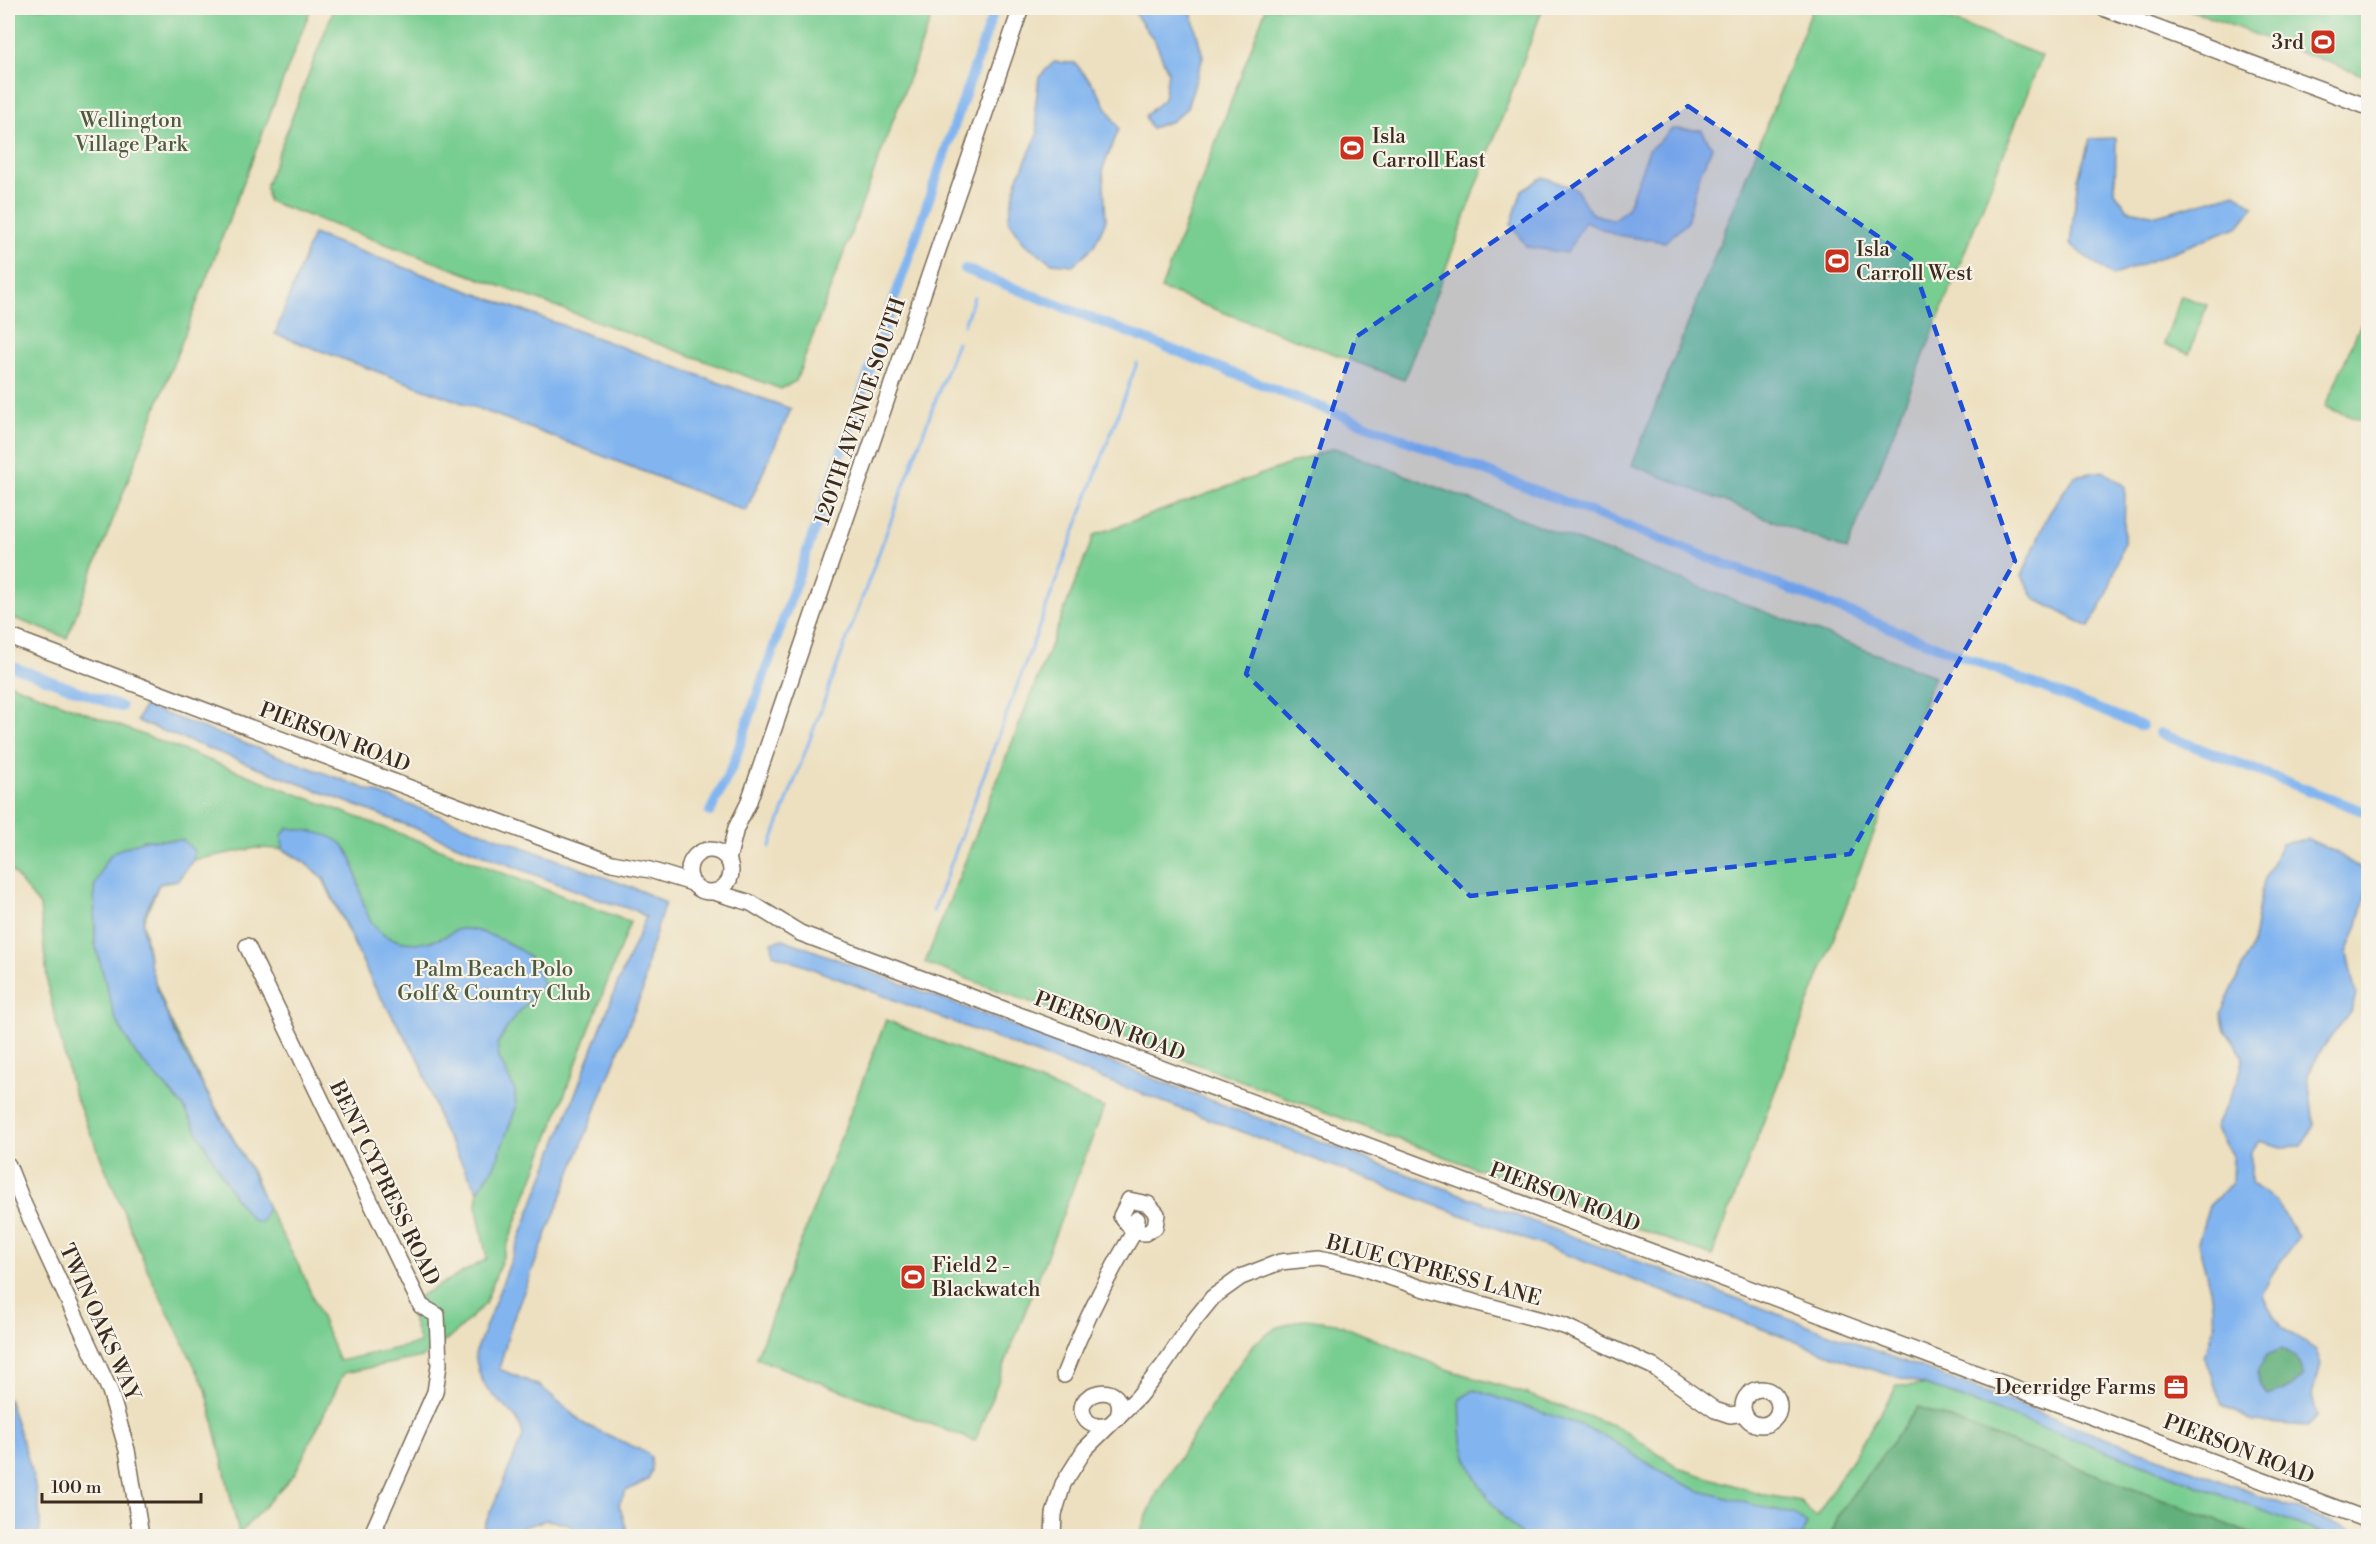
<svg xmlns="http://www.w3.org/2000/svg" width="2376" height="1544" viewBox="0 0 2376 1544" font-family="'Libre Bodoni',serif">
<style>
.green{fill:#78cd91;stroke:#5a7c58;stroke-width:1.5;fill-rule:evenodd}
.forest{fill:#62b07b;stroke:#4e6d4c;stroke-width:1.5}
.water{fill:#82b5ef;stroke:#5e7086;stroke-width:1.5;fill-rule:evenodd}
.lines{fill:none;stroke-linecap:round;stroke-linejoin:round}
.stream{stroke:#82b5ef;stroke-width:3}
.canal{stroke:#82b5ef;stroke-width:10}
.minor-casing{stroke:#796a57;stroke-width:18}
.minor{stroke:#fff;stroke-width:15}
.marked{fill:#1d4ed8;fill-opacity:0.2;stroke:#1d4ed8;stroke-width:4.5;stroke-dasharray:12 8;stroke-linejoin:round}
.labels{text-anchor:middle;stroke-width:4.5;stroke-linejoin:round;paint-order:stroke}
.poi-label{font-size:21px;fill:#3b2a1e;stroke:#f7f3e8;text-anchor:start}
.park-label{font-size:21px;fill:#4d5b40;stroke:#f7f3e8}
.street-label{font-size:21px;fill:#3b2a1e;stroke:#f7f3e8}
</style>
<rect width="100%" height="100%" fill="#f7f3e8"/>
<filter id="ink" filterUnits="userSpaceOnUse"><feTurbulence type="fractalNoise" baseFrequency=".0167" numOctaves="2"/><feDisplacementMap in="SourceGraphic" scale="12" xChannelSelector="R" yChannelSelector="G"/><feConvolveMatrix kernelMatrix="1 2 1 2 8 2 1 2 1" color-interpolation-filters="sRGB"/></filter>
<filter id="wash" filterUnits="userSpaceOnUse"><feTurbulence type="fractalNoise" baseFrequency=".008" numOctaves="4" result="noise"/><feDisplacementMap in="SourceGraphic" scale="24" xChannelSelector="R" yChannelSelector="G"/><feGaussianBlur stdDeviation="1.35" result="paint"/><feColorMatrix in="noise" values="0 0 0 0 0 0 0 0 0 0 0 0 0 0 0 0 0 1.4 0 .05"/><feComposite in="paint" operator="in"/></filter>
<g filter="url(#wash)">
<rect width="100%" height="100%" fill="#ede0c0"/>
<g class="green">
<path d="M8 8H311L67 638 8 616Z"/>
<path d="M334 8H935L796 381 781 389 268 201 266 185Z"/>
<path d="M1266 8H1543L1404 380 1161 289Z"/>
<path d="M1813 8H1919L2042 56 1847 550 1632 465Z"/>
<path d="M2185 8H2368V77Z"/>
<path d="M2181 296 2207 305 2189 354 2164 344Z"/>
<path d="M2368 307V423L2325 407Z"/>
<path d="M1334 448 1934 676 1712 1256 925 963 1094 535Z"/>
<path d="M8 683 630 922 485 1304 452 1336 422 1357 344 1373 295 1473 239 1534 206 1389 151 1278 73 1091 48 988 40 906 8 866ZM256 848 283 849 304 862 323 879 374 986 420 1061 442 1128 478 1191 477 1209 487 1259 407 1303 420 1343 339 1361 303 1274 268 1208 254 1175 204 1087 170 1020 151 972 143 922 159 884 178 880 193 860Z"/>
<path d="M886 1020 1104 1108 975 1441 756 1358Z"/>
<path d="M1305 1319 1336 1323 1446 1369 1521 1392 1618 1427 1681 1469 1765 1495 1800 1501 1816 1517 1897 1386 1925 1385 2123 1457 2329 1536H2257L1918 1407 1839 1514 1831 1536H1138L1157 1493 1231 1375 1255 1343 1276 1328Z"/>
</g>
<g class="forest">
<path d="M2281 1349C2294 1354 2303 1363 2303 1376L2291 1387 2268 1396 2260 1386 2257 1372 2267 1355Z"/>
<path d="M1918 1407 2257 1536H1831L1839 1514Z"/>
</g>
<g class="water">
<path d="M1131 8H1190L1203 57 1187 108 1172 121 1151 128 1145 116 1164 99 1168 72 1156 43Z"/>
<path d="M1054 62 1075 63 1095 87 1119 129 1103 168 1106 220 1094 246 1073 265 1052 263 1024 243 1008 219 1017 180 1038 134 1035 110 1039 77Z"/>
<path d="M1672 129 1702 130 1712 147 1699 176 1687 223 1665 242 1615 235 1585 221 1567 253 1527 247 1511 225 1522 190 1543 177 1576 189 1591 213 1612 220 1627 209 1649 150Z"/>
<path d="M2116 138 2115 192 2128 210 2157 215 2236 193 2254 207 2239 226 2112 276 2070 245 2078 179 2090 139Z"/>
<path d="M313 234 791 409 746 511 509 420 275 334Z"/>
<path d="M2103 471 2125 486 2124 543 2106 597 2089 627 2035 599 2022 576 2048 515 2074 476Z"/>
<path d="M144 706 641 891 665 903 648 958 643 989 512 1322 499 1369 540 1386 586 1425 645 1452 651 1457 652 1470 648 1480 626 1491 619 1504 627 1531 626 1536H579L569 1524 547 1520 523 1527 512 1536H480L523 1436C520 1411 494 1403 483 1382 478 1375 477 1363 475 1354L619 980 646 917 635 910 603 901 137 721Z"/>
<path d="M288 828C302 830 330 833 341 843 365 865 353 923 390 938 405 944 423 944 439 939 446 937 453 930 460 929 477 927 511 943 524 953 534 960 539 973 543 984L512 1020 497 1044 499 1058 515 1091 516 1108 495 1165 478 1191 442 1128 420 1061 374 986 324 879 304 862 283 849 282 835Z"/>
<path d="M2308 839 2337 853 2368 874V886L2358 925 2347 953 2356 995 2351 1011 2321 1050 2308 1075 2314 1125 2301 1146 2282 1147 2259 1141 2251 1152V1183L2276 1201 2298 1237 2272 1274 2262 1295 2280 1326 2316 1350 2321 1364 2312 1396 2317 1415 2307 1426 2253 1422 2222 1405 2204 1356 2215 1326 2210 1289 2198 1242 2209 1206 2232 1183 2233 1157 2215 1128 2238 1080 2244 1057 2225 1030 2221 1013 2252 946 2263 881 2282 844ZM2281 1349C2294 1354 2303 1363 2303 1376L2291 1387 2268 1396 2260 1386 2257 1372 2267 1355Z"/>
<path d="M144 840H183L194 851 193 860 178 880 159 884C154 895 144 910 143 922 142 930 146 941 147 949 163 1042 232 1122 268 1208L261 1222 252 1220 235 1198 183 1106 136 1055 115 1018 95 944 94 888 104 864 113 852Z"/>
<path d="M783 939 2171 1462 2368 1536H2329L2123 1457 1925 1385 1860 1366 773 954 772 942Z"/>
<path d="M1474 1390 1584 1426 1613 1441 1668 1476 1697 1490 1781 1512 1792 1513 1807 1524 1801 1536H1522C1496 1511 1472 1482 1463 1446 1460 1431 1461 1414 1460 1399Z"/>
<path d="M8 1398C20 1435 45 1498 39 1536H8Z"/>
</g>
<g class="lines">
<g class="stream">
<path d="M964 325 974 297"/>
<path d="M770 847 957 342"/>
<path d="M933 912 1137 363"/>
</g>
<g class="canal">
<path d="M965 269 2142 726"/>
<path d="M8 665 121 707"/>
<path d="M2159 733 2368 813"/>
<path d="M710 812 733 765 995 8"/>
</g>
</g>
</g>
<g filter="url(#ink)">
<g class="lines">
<g class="minor-casing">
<g id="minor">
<path d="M2103 8 2368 107"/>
<path d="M8 636 558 844 612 863 650 870 692 883"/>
<circle cx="710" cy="871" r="21"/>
<path d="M728 860 736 828 748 804 1021 8"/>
<path d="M714 892 751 903 800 933 2368 1520"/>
<path d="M247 946 421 1306 437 1315 439 1365 435 1392 371 1536"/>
<path d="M8 1165 24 1205 110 1391 127 1450 141 1536"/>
<path d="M1064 1375C1083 1325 1106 1278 1134 1232L1145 1233 1155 1227 1157 1214 1148 1204 1129 1200 1121 1216 1134 1232 1137 1219"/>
<circle cx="1761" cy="1407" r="18"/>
<path d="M1109 1425C1102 1427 1093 1427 1087 1421 1064 1392 1130 1376 1118 1417"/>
<path d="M1053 1536 1054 1514 1063 1484 1085 1449 1138 1397 1163 1366 1195 1319 1213 1297 1241 1277 1280 1262 1319 1258 1356 1266 1422 1288 1564 1326 1654 1367 1715 1410 1730 1415 1744 1413"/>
</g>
</g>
<use href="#minor" class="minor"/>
</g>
</g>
<path class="marked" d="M1688 106 1911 259 2015 561 1850 854 1470 896 1246 674 1356 337Z"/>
<defs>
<g id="stadium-square" transform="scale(1.35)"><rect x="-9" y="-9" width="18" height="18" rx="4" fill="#c8321e" stroke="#f7f3e8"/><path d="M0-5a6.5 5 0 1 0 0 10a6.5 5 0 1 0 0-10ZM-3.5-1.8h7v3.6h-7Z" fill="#fff"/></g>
<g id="office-square" transform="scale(1.35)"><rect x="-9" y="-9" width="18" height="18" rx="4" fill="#c8321e" stroke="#f7f3e8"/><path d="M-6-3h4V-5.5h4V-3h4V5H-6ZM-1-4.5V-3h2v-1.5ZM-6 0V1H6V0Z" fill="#fff"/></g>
</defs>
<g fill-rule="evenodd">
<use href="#stadium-square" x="2323" y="42"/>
<use href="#stadium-square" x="1352" y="148"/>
<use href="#stadium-square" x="1837" y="261"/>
<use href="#stadium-square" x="913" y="1277"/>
<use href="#office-square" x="2176" y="1387"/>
</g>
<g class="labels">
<g class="poi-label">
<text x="2304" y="49" text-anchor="end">3rd</text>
<text x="1372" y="143">Isla<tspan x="1372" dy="24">Carroll East</tspan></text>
<text x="1856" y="256">Isla<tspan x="1856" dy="24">Carroll West</tspan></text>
<text x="932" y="1272">Field 2 -<tspan x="932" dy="24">Blackwatch</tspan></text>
<text x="2156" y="1394" text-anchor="end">Deerridge Farms</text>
</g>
<g class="park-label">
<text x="131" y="127">Wellington<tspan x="131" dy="24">Village Park</tspan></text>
<text x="494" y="976">Palm Beach Polo<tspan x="494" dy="24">Golf &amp; Country Club</tspan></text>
</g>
<g class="street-label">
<text transform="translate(860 411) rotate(-71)" y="7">120TH AVENUE SOUTH</text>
<text transform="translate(335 737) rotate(21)" y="7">PIERSON ROAD</text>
<text transform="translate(1110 1026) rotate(21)" y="7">PIERSON ROAD</text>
<text transform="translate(385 1183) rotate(64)" y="7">BENT CYPRESS ROAD</text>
<text transform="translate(1565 1197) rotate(21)" y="7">PIERSON ROAD</text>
<text transform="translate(1434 1270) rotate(15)" y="7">BLUE CYPRESS LANE</text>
<text transform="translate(100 1322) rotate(66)" y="7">TWIN OAKS WAY</text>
<text transform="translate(2239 1449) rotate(21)" y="7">PIERSON ROAD</text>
</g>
</g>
<rect width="2376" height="1544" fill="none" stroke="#f7f3e8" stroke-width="30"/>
<path d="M42 1493v9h159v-9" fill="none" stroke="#3b2a1e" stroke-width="3"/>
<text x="51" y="1493" font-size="18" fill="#3b2a1e" stroke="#f7f3e8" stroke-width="4.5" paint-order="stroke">100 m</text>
</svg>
